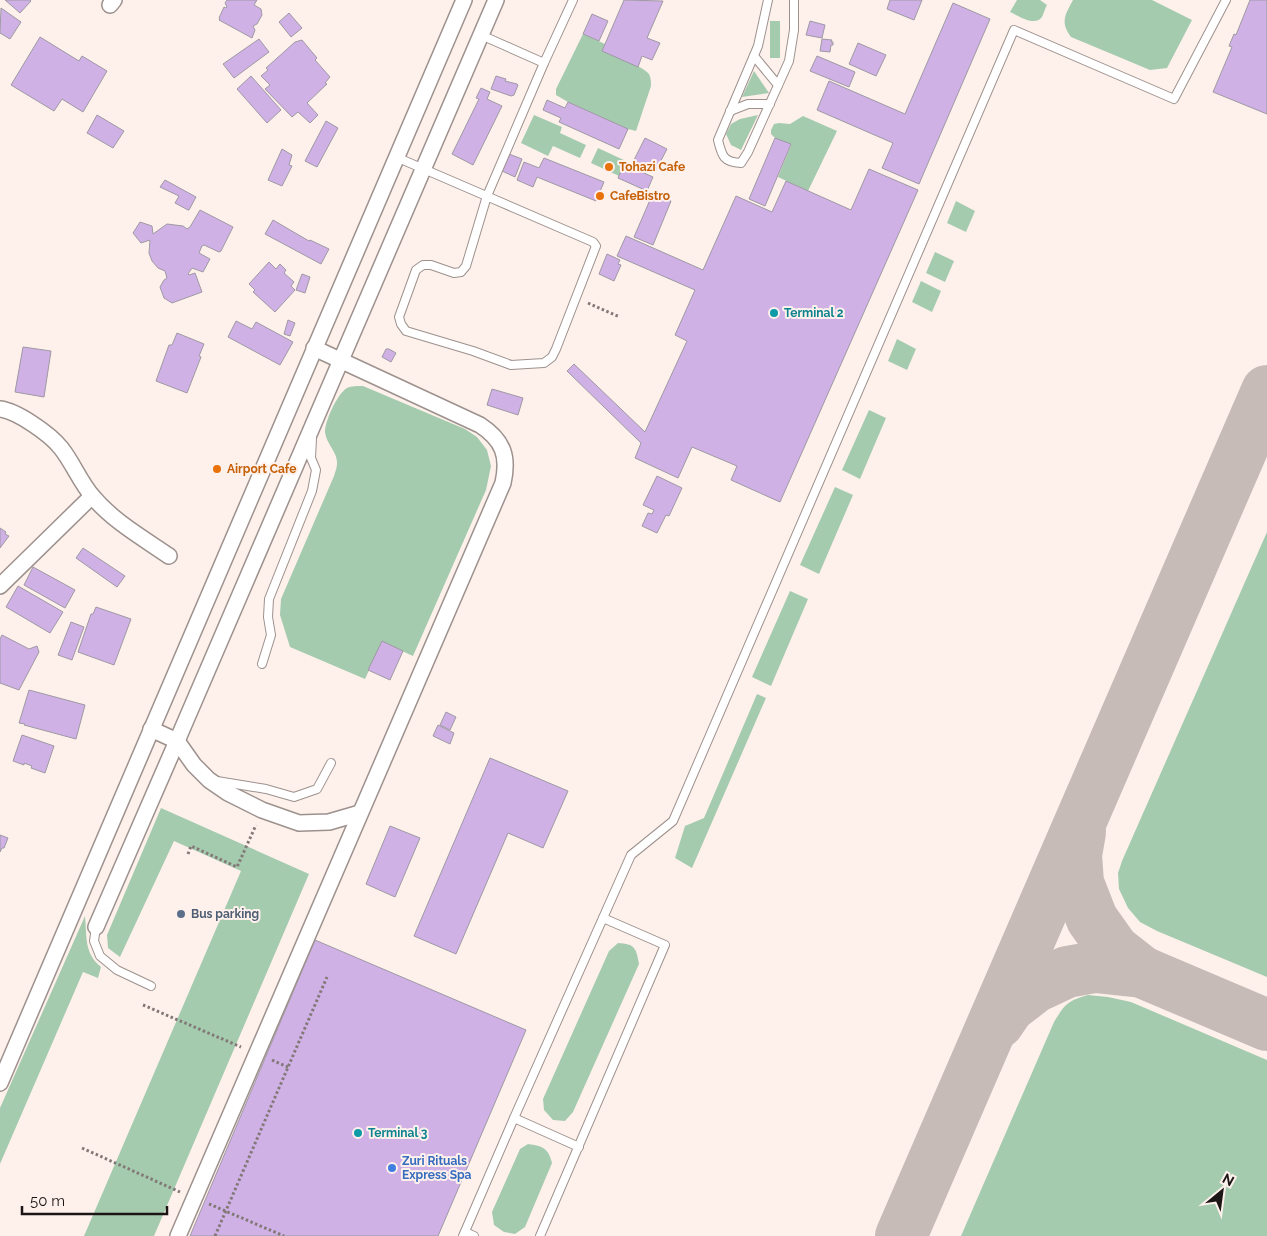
<svg xmlns="http://www.w3.org/2000/svg" width="1267" height="1236" viewBox="0 0 1267 1236" font-family="Raleway,sans-serif">
<style>
.green{fill:#a5cbaf}
.lines{fill:none;stroke-linecap:round;stroke-linejoin:round}
.taxiway{stroke:#c6bbb7;stroke-width:52}
.building{fill:#cfb1e6;stroke:#9e99a3}
.service-casing{stroke:#9d918d;stroke-width:10}
.minor-casing{stroke:#9d918d;stroke-width:18}
.path{stroke:#827977;stroke-width:3;stroke-dasharray:2.5 2.5;stroke-linecap:butt}
.service{stroke:#fff;stroke-width:8}
.minor{stroke:#fff;stroke-width:15}
.food-dot{fill:#e8710a;stroke:#fef1ec;stroke-width:2}
.culture-dot{fill:#0f9aa8;stroke:#fef1ec;stroke-width:2}
.service-dot{fill:#5c6f8a;stroke:#fef1ec;stroke-width:2}
.shop-dot{fill:#3f7fe0;stroke:#fef1ec;stroke-width:2}
.labels{text-anchor:middle;stroke-width:4;stroke-linejoin:round;paint-order:stroke}
.food-label{font-size:12px;font-weight:bold;fill:#c56008;stroke:#fef1ec;text-anchor:start}
.culture-label{font-size:12px;font-weight:bold;fill:#0d838f;stroke:#fef1ec;text-anchor:start}
.service-label{font-size:12px;font-weight:bold;fill:#4e5e75;stroke:#fef1ec;text-anchor:start}
.shop-label{font-size:12px;font-weight:bold;fill:#366cbe;stroke:#fef1ec;text-anchor:start}
</style>
<rect width="100%" height="100%" fill="#fef1ec"/>
<g class="green">
<path d="M1017 0H1040L1047 5C1045 8 1044 13 1042 17 1034 27 1019 16 1010 12Z"/>
<path d="M1073 0H1152L1192 20 1167 68 1150 70 1071 37C1060 22 1065 15 1073 0Z"/>
<rect x="770" y="21" width="10" height="37"/>
<path d="M583 34 605 44 602 51C612 55 643 66 649 74 651 78 651 82 651 86L636 131 628 129 568 102 556 95V89Z"/>
<path d="M754 71 769 93 742 97Z"/>
<path d="M534 115 562 127 560 133 586 145 580 158 553 146 548 156 521 143Z"/>
<path d="M758 115 741 150 731 145 726 134 731 124 740 119Z"/>
<path d="M803 116 837 131 808 191 778 177 791 145 775 138 771 134V130L774 124 779 123 790 124Z"/>
<path d="M598 148 626 161 619 176 591 163Z"/>
<path d="M956 201 975 211 966 232 947 223Z"/>
<path d="M935 252 954 261 945 282 926 273Z"/>
<path d="M921 281 941 291 932 312 912 302Z"/>
<path d="M897 339 916 349 907 370 888 361Z"/>
<path d="M363 386 465 429 477 437 487 450 491 466 486 490 413 656 382 642 365 679 290 647 280 615 281 599 334 476C335 472 337 468 337 464 338 452 326 444 325 432 325 421 337 394 347 388 351 386 358 386 363 386Z"/>
<path d="M869 410 886 418 860 479 842 470Z"/>
<path d="M835 487 853 495 819 574 800 565Z"/>
<path d="M1267 532V977L1157 931 1140 922 1128 908 1119 889 1118 873 1122 861Z"/>
<path d="M790 591 808 599 771 686 752 677Z"/>
<path d="M757 694 766 698 692 868 675 858 685 826 704 818Z"/>
<path d="M161 808 309 874 154 1236H84L241 871 174 841 120 957 108 948 107 935Z"/>
<path d="M85 916C87 937 84 953 101 967L98 978 83 972 0 1164V1108Z"/>
<path d="M618 943C635 944 636 948 639 964L573 1112 565 1121 553 1120 544 1110 543 1099 609 951Z"/>
<path d="M1088 995 1108 997 1131 1002 1267 1060V1236H961L1054 1022C1065 1004 1067 1001 1088 995Z"/>
<path d="M528 1144C543 1146 548 1148 552 1163L525 1227 515 1234 504 1232 494 1225 492 1212 520 1149Z"/>
</g>
<g class="lines">
<g class="taxiway">
<path d="M1080 832 1076 855 1078 883 1092 919 1114 950 1142 972"/>
<path d="M998 1023 1009 1007 1035 987 1067 972 1095 967 1142 972 1267 1025"/>
<path d="M901 1236 1267 391"/>
</g>
</g>
<g class="building">
<path d="M5 0H30L31 1 20 13Z"/>
<path d="M227 0H257L254 5 261 9 262 15 257 24 253 26 255 30 252 38 219 20 220 19 219 18 224 7 226 8 227 7 225 3Z"/>
<path d="M624 0 663 1 647 38 660 43 652 60 642 56 638 67 602 51Z"/>
<path d="M890 0H922L914 20 887 9Z"/>
<path d="M1250 0H1267V114L1213 92 1232 47 1229 46 1234 34 1236 35Z"/>
<path d="M953 3 990 19 919 184 882 168 893 143 817 110 829 81 905 114Z"/>
<path d="M1 8 21 22 10 39 0 33Z"/>
<path d="M289 13 302 28 291 37 279 22Z"/>
<path d="M592 14 608 21 599 41 583 34Z"/>
<path d="M810 21 825 25 822 38 806 35Z"/>
<path d="M40 37 79 61 82 56 107 71 83 112 62 99 54 111 11 85Z"/>
<path d="M259 39 269 52 234 78 223 64Z"/>
<path d="M822 39 832 40 831 42H833V45H831L830 52 820 51Z"/>
<path d="M302 40 317 58 315 60 330 77 325 83 327 84 307 103 318 115 310 123 298 112 292 117 265 89 270 85 261 76 268 70 266 68 295 42Z"/>
<path d="M858 43 886 55 876 76 849 64Z"/>
<path d="M817 56 855 72 849 87 810 71Z"/>
<path d="M251 76 281 110 267 123 237 89Z"/>
<path d="M496 76 506 79 505 81 517 84 518 85 514 95 511 96 491 89Z"/>
<path d="M481 88 490 92 487 99 502 106 473 165 452 154 479 99 476 98Z"/>
<path d="M547 100 565 108 568 102 628 129 619 149 559 122 561 118 543 110Z"/>
<path d="M97 115 124 131 113 148 87 133Z"/>
<path d="M326 121 338 128 317 167 305 161Z"/>
<path d="M645 138 667 149 655 172 633 162Z"/>
<path d="M775 138 791 144 765 206 749 199Z"/>
<path d="M282 149 292 155 289 165 292 166 282 186 268 180Z"/>
<path d="M509 154 522 159 515 177 502 171Z"/>
<path d="M544 158 604 182 596 201 537 177 533 187 517 180 524 162 539 168Z"/>
<path d="M624 164 653 177 647 191 618 178Z"/>
<path d="M869 169 918 190 780 502 731 480 737 466 692 447 678 478 635 458 641 443 567 371 574 364 645 432 687 341 675 335 695 290 617 256 626 236 703 270 736 196 772 212 786 181 851 210Z"/>
<path d="M165 180 196 197 189 210H188L175 203 179 196 160 187Z"/>
<path d="M653 193 671 201 653 245 634 237Z"/>
<path d="M200 210 233 227 221 251 219 252 204 245 202 246 199 253 210 259 203 272 192 268 188 274 189 275 195 273 202 292 172 303 164 298 160 287 164 280 167 278 165 271 158 268 152 261 149 253 150 240 141 243 133 233 140 222 152 226 153 234 167 224 183 226 187 229 190 227Z"/>
<path d="M273 220 309 241 310 240 329 249 321 264 265 234Z"/>
<path d="M607 254 620 260 618 264 621 265 614 281 599 274Z"/>
<path d="M269 262 276 269 280 264 286 270 284 273 294 282 291 286 295 290 275 312 253 292 255 290 249 284Z"/>
<path d="M302 274 310 277 305 293 296 290Z"/>
<path d="M288 320 295 323 290 336 284 334Z"/>
<path d="M236 321 252 329 256 322 293 342 280 365 228 337Z"/>
<path d="M177 333 204 344 199 356 201 357 187 393 156 381 169 345H172Z"/>
<path d="M23 347 51 351 44 397 15 392Z"/>
<path d="M386 349H389L396 353 391 362 382 357Z"/>
<path d="M492 389 523 398 518 415 487 405Z"/>
<path d="M657 476 682 488 669 516 666 515 657 533 642 526 648 513 652 514 654 510 643 505Z"/>
<path d="M0 528 6 532 5 534 9 536 0 548Z"/>
<path d="M83 548 125 576 117 587 76 558Z"/>
<path d="M33 567 75 590 65 608 24 585Z"/>
<path d="M18 586 63 612 50 633 6 607Z"/>
<path d="M96 607 131 619 114 665 78 652 91 614H93Z"/>
<path d="M71 622 84 627 72 660 58 655Z"/>
<path d="M2 635 29 649 37 646 39 652 19 690 0 683V639Z"/>
<path d="M382 641 403 651 390 680 368 670Z"/>
<path d="M29 690 85 705 76 739 24 725 25 724 19 723Z"/>
<path d="M446 712 456 717 450 730 440 725Z"/>
<path d="M438 725 454 733 450 744 433 736Z"/>
<path d="M22 735 54 746 45 773 31 768 32 766 24 763V765L13 761Z"/>
<path d="M490 758 568 791 543 848 508 833 456 954 414 936Z"/>
<path d="M390 826 420 838 395 897 366 884Z"/>
<path d="M0 835 8 838 4 848H2L0 852Z"/>
<path d="M315 940 526 1030 438 1236H190Z"/>
</g>
<g class="lines">
<g class="service-casing">
<g id="service">
<path d="M768 0 758 46 718 140C722 156 723 162 741 163L748 152 789 61 794 30V0"/>
<path d="M481 35 544 63"/>
<path d="M754 56 778 85"/>
<path d="M730 111 748 104H770"/>
<path d="M396 157C462 185 527 214 593 242L596 246 556 349 552 357 544 363 511 365 473 351 406 331 401 324 399 317 416 270 423 265H431L454 273 461 272 466 266 487 196 544 63 573 0"/>
<path d="M262 664 271 635 268 617 269 599 312 491 316 470 311 458 312 438"/>
<path d="M217 781 266 789 294 797 317 789 331 763"/>
<path d="M96 927 94 941 100 956 117 970 151 986"/>
<path d="M514 1118 631 855 673 821 1014 30 1174 99 1226 0"/>
<path d="M465 1232 474 1236"/>
<path d="M463 1236 514 1118 579 1147"/>
<path d="M540 1236 665 945 603 918"/>
</g>
</g>
<g class="minor-casing">
<g id="minor">
<path d="M110 5 114 0"/>
<path d="M0 409C17 411 50 434 61 448 73 463 80 482 93 497 113 521 143 538 169 556"/>
<path d="M0 586 92 496"/>
<path d="M151 729 177 741 194 765 209 780 228 793 262 810 299 823 329 822 360 813"/>
<path d="M96 927 177 741 496 0"/>
<path d="M0 1083 464 0"/>
<path d="M178 1236 503 483C509 456 503 440 480 425L314 348"/>
</g>
</g>
<g class="path">
<path d="M588 303 620 317"/>
<path d="M188 854 191 846 237 867 256 825"/>
<path d="M143 1005 241 1047"/>
<path d="M272 1060 288 1067"/>
<path d="M82 1148 180 1192"/>
<path d="M209 1204 284 1236"/>
<path d="M215 1236 327 977"/>
</g>
<use href="#service" class="service"/>
<use href="#minor" class="minor"/>
</g>
<g class="food-dot">
<circle cx="609" cy="167" r="5"/>
<circle cx="600" cy="196" r="5"/>
<circle cx="217" cy="469" r="5"/>
</g>
<g class="culture-dot">
<circle cx="774" cy="313" r="5"/>
<circle cx="358" cy="1133" r="5"/>
</g>
<circle class="service-dot" cx="181" cy="914" r="5"/>
<circle class="shop-dot" cx="392" cy="1168" r="5"/>
<g class="labels">
<g class="food-label">
<text x="619" y="171">Tohazi Cafe</text>
<text x="610" y="200">CafeBistro</text>
<text x="227" y="473">Airport Cafe</text>
</g>
<g class="culture-label">
<text x="784" y="317">Terminal 2</text>
<text x="368" y="1137">Terminal 3</text>
</g>
<g class="service-label">
<text x="191" y="918">Bus parking</text>
</g>
<g class="shop-label">
<text x="402" y="1165">Zuri Rituals<tspan x="402" dy="14">Express Spa</tspan></text>
</g>
</g>
<g transform="translate(1222 1191) rotate(29)" stroke="#fef1ec" stroke-width="4" paint-order="stroke">
<path d="M0-4L9 19L0 12L-9 19Z" fill="#1b1615"/>
<text y="-8" font-size="14" font-weight="bold" text-anchor="middle" fill="#1b1615">N</text>
</g>
<path d="M22 1206v8h145v-8" fill="none" stroke="#1b1615" stroke-width="2.5"/>
<text x="30" y="1206" font-size="15" fill="#1b1615" stroke="#fef1ec" stroke-width="4" paint-order="stroke">50 m</text>
</svg>
